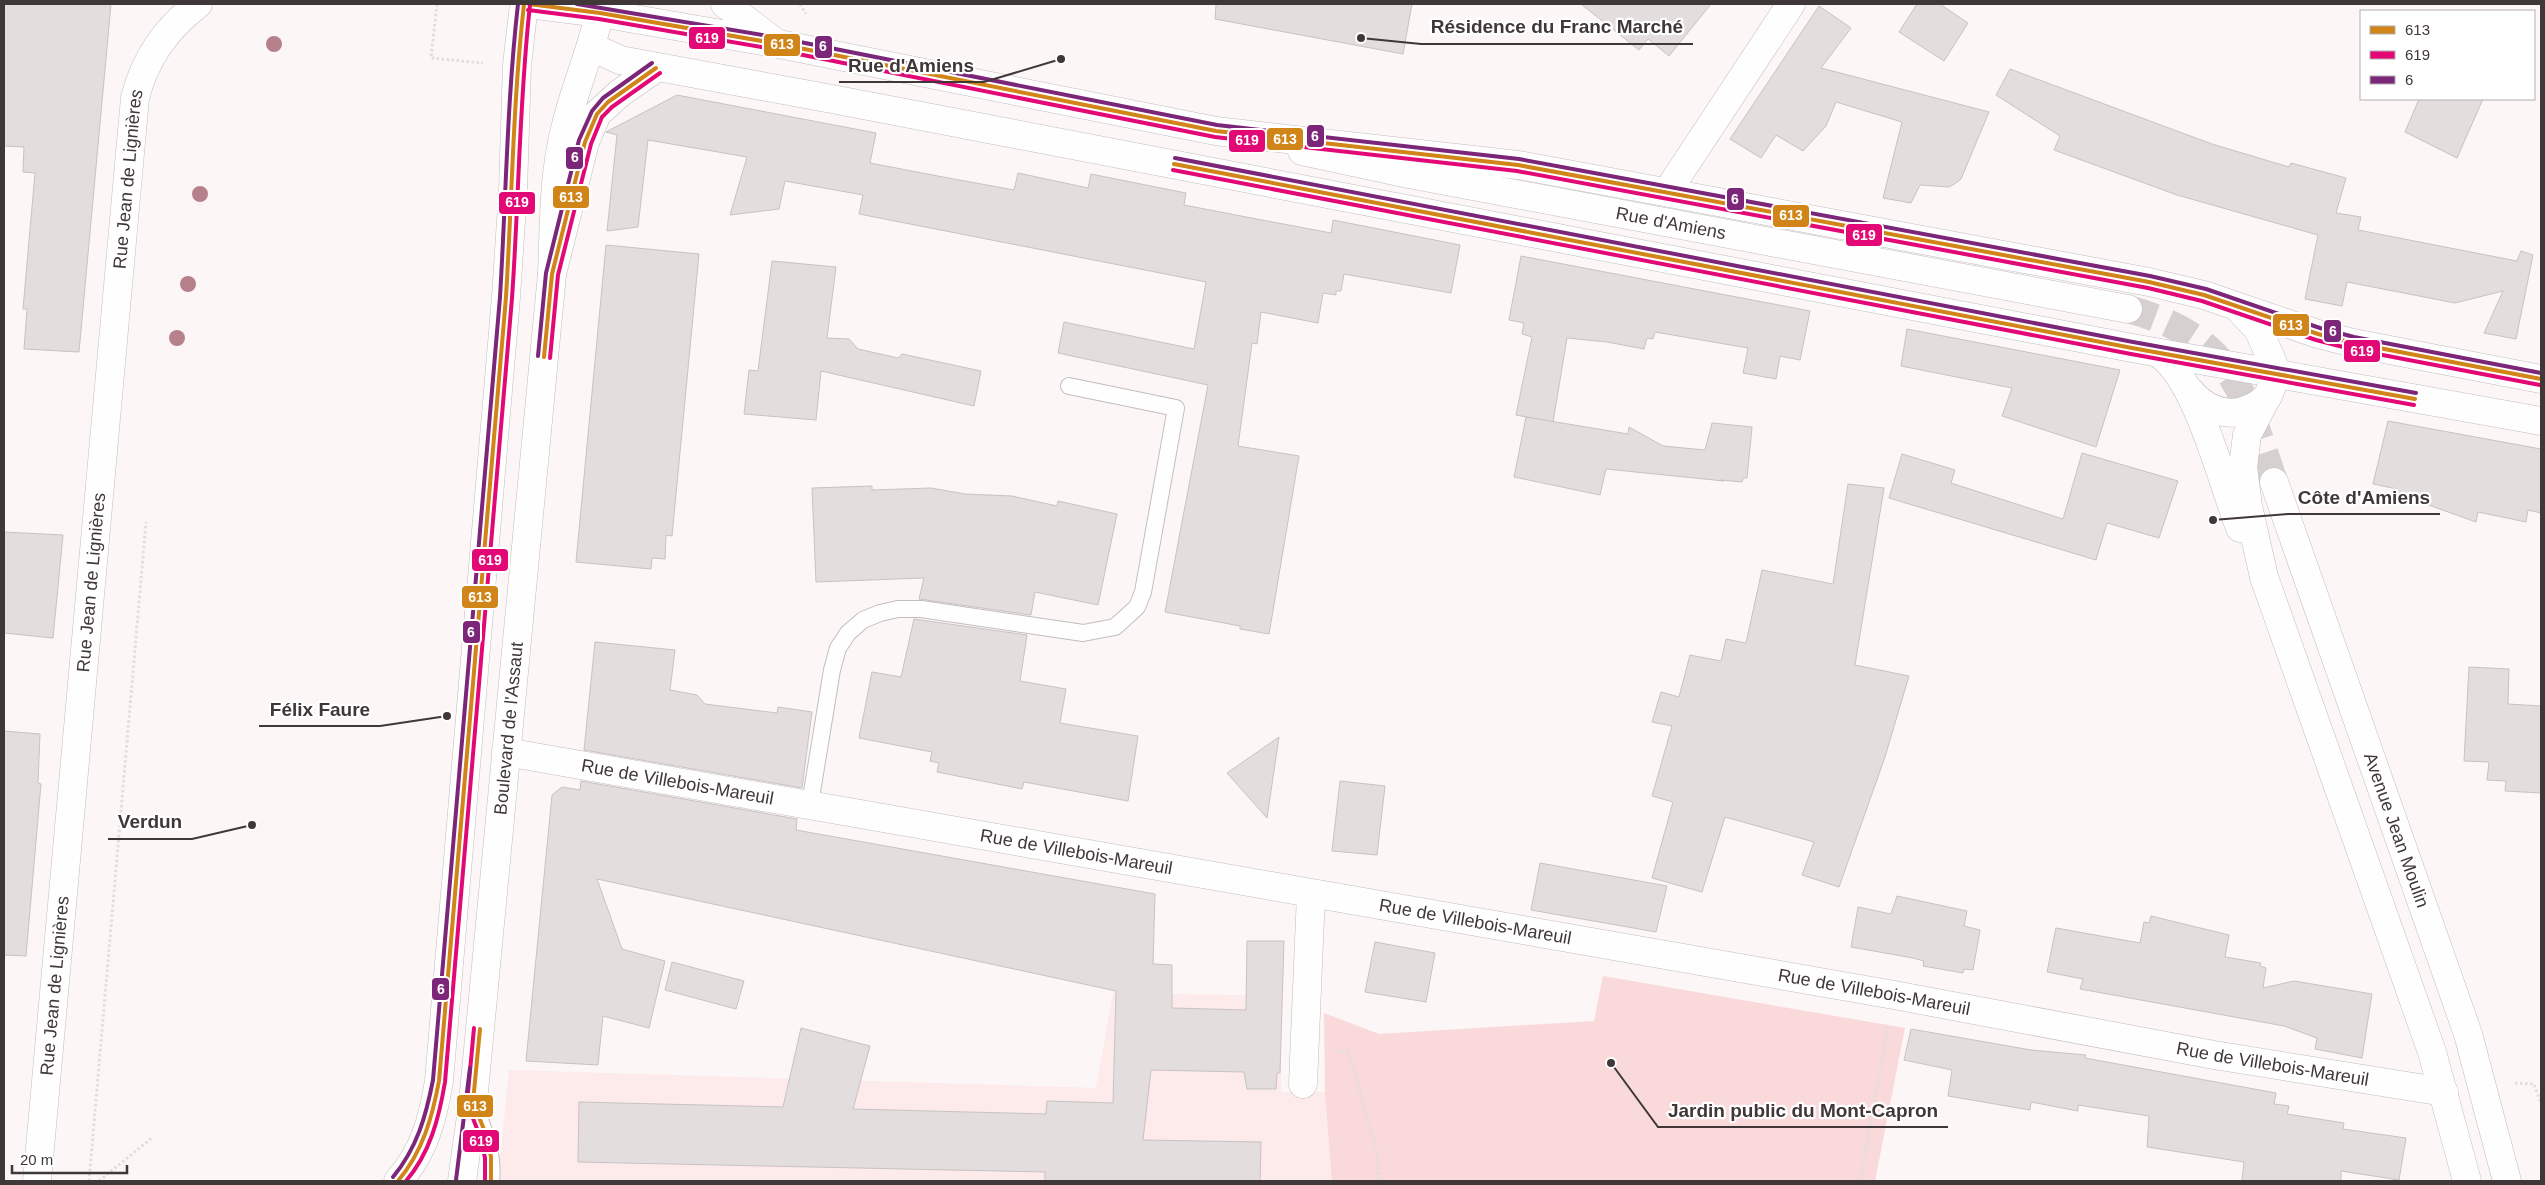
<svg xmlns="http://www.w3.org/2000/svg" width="2545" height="1185" viewBox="0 0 2545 1185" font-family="Helvetica,sans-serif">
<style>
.built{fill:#fdeaeb}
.green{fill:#f9d9da}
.building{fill:#e4ddde;stroke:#c8c2c2}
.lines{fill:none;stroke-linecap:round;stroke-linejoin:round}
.secondary-tunnel{stroke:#d6d0d0;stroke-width:28;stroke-dasharray:28 14;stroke-linecap:butt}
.lane-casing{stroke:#c3bdbd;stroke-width:18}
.street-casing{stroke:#c3bdbd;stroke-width:29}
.secondary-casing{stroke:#c3bdbd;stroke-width:29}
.primary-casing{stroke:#c3bdbd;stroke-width:29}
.path{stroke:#e1dedf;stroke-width:3;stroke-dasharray:2.5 2.5;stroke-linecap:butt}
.lane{stroke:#fffefe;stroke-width:16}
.street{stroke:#fffefe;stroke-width:28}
.secondary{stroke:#fffefe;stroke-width:28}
.primary{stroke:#fffefe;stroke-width:28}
.bus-1-casing{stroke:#fff;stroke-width:8}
.bus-2-casing{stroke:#fff;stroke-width:8}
.bus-3-casing{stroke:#fff;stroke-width:8}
.bus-1{stroke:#d18417;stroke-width:4}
.bus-2{stroke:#e20977;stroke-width:4}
.bus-3{stroke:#7c2679;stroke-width:4}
.tree{fill:#b7818b}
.labels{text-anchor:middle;stroke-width:4.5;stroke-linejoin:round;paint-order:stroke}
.street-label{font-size:18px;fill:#3f3738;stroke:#fff}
.leader{fill:none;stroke:#3f3738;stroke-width:2}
.callout-dot{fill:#3f3738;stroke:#fff;stroke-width:2}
.callout-label{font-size:19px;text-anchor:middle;font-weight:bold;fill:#3f3738;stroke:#fff;stroke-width:4.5;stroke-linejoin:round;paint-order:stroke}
.line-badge{stroke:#fff;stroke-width:2}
.badge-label{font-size:14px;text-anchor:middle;font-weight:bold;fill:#fff}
</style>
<rect width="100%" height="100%" fill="#fcf6f6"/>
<path class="built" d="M1113 993 1281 996V1092H1325L1367 1175 1366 1181H498L509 1070 1096 1088Z"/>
<path class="green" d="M1603 976 1905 1028 1875 1181H1332L1325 1092 1324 1013 1379 1034 1594 1021Z"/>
<g class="building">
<path d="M4 4H111L79 352 24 349 27 309H23L35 173 23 172 24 147 4 146Z"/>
<path d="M1216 4H1412L1403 54 1215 19Z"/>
<path d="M1581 4H1711L1669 56 1648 39 1639 50Z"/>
<path d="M1917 4H1940L1968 23 1944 61 1899 32Z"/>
<path d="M1819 6 1851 28 1821 68 1989 112 1961 179 1956 183 1949 187 1920 185 1911 203 1883 198 1902 122 1836 102 1826 126 1803 151 1776 135 1761 158 1730 139Z"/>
<path d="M2010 69 2212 144 2289 167 2291 163 2346 178 2336 213 2361 217 2358 230 2517 261 2521 251 2533 255 2516 339 2484 333 2503 291 2455 303 2347 282 2342 306 2305 299 2318 235 2177 195 2054 150 2060 136 1996 95Z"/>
<path d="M677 95 876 133 870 163 943 177 1014 190 1018 173 1088 188 1091 174 1186 193 1184 205 1262 220 1331 233 1333 220 1460 245 1451 293 1344 274 1341 291H1336V295L1323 293 1318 323 1261 312 1257 344 1252 343 1238 446 1299 456 1269 634 1240 629V626L1165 612 1208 385 1058 353 1064 322 1194 349 1206 282 859 214 863 195 785 181 779 209 730 215 747 157 648 140 638 227 607 231 617 135 606 132Z"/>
<path d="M2419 99H2483L2457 158 2405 132Z"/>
<path d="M606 245 699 254 672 536 666 535 665 559 652 558 651 569 576 562Z"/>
<path d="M1521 256 1810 311 1800 360 1780 356 1776 379 1743 373 1748 348 1655 332 1653 339 1647 338 1644 349 1607 342 1567 338 1553 422 1516 415 1532 337 1522 334 1524 323 1509 320Z"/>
<path d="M772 261 836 267 827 338 849 339 858 349 898 358 902 354 981 371 974 406 821 371 816 420 744 414 749 370 758 371Z"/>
<path d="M1907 329 2120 370 2096 447 2002 416 2012 388 1901 366Z"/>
<path d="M1526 417 1628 434 1629 427 1663 446 1705 450 1712 423 1752 427 1747 478H1743L1742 482 1721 480 1724 481 1606 469 1600 495 1514 477Z"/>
<path d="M2388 421 2541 449V513L2528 510 2526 522 2478 512 2476 522 2395 493 2397 489 2373 484Z"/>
<path d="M2082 453 2178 481 2159 538 2107 523 2096 560 1889 498 1902 454 1955 470 1951 483 2063 519Z"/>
<path d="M1848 484 1884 488 1855 665 1909 676 1885 757 1839 887 1802 875 1814 842 1725 817 1702 892 1652 878 1673 802 1652 796 1672 726 1652 722 1661 692 1679 697 1690 655 1721 661 1726 639 1746 643 1762 570 1833 584Z"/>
<path d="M872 486V490L931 488 965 494 1012 496 1057 506 1058 501 1117 514 1098 605 1035 592 1031 615 919 599 924 578 816 582 812 488Z"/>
<path d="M4 532 63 535 53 638 4 633Z"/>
<path d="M914 619 1027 635 1020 681 1066 689 1060 723 1138 736 1128 801 1024 782 1022 789 937 772 939 763 930 761 932 752 859 738 872 672 901 677Z"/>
<path d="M595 642 675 650 670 690 697 695 705 704 777 713 778 707 812 712 802 788 584 750Z"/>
<path d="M2469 667 2509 669 2508 704 2541 706V793L2505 791 2506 781 2487 780 2489 762 2464 761Z"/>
<path d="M4 731 40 734 38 783 41 784 26 956 4 955Z"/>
<path d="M1279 737 1267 818 1227 773Z"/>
<path d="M581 781 797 819 796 830 1155 894 1153 964 1172 965V1008L1246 1010 1247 941H1284L1280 1073H1277L1276 1089H1247L1244 1072 1151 1070 1143 1140 1261 1142 1260 1181H1045V1172L578 1162 579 1102 783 1107 801 1028 870 1046 853 1109 1046 1114 1047 1101 1113 1103 1116 991 597 879 622 949 665 961 649 1028 603 1016 598 1065 526 1061 552 795 562 787 580 790Z"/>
<path d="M1340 781 1385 786 1377 855 1332 851Z"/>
<path d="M1540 863 1667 886 1656 932 1531 910Z"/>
<path d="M1897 896 1967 911 1964 926 1980 930 1973 970 1964 969 1963 973 1923 966 1924 961 1913 958 1851 947 1858 907 1891 914Z"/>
<path d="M2151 916 2229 935 2225 957 2261 963 2260 966 2266 968 2263 988 2294 981 2372 994 2362 1058 2315 1049 2317 1038 2284 1026 2080 989 2083 979 2047 972 2056 928 2140 943 2144 922 2149 923Z"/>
<path d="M1375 942 1435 953 1426 1002 1365 992Z"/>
<path d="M672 962 744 981 736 1009 665 990Z"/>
<path d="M1911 1029 2031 1050 2086 1055 2085 1058 2276 1093 2274 1104 2289 1106 2287 1114 2344 1123 2343 1129 2406 1138 2399 1180 2341 1171V1181H2242L2244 1162 2147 1147 2149 1116 2078 1105V1111L2031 1102 2030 1110 1948 1096 1952 1070 1904 1060Z"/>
</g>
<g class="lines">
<path class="secondary-tunnel" d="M2128 309C2232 338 2243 389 2274 482"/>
<g class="lane-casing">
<g id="lane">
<path d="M810 804 832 670 838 648 848 633 863 620 880 613 898 609H921L1083 633 1115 627 1137 607 1143 592 1176 408 1069 386"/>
<path d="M476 1109C485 1133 494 1155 491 1181"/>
</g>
</g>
<g class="street-casing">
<g id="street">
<path d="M1667 192 1791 4"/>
<path id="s1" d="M506 752 1894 995 2214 1055 2444 1092"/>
<path d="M1303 1084 1311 894"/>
<path id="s2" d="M37 1181 135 98C145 58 166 29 198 4"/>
</g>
</g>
<g class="secondary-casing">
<g id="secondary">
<path d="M529 4 600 13"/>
<path id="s3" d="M1302 151 1409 174 2128 309"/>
<path d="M2237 307 2258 329 2273 363 2271 389 2247 435 2243 467 2248 506 2264 577 2432 1052 2467 1181"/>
<path d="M2158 353C2197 378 2222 483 2240 528"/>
<path d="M2189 390C2211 417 2243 421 2268 396"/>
<path id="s4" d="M2274 482 2468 1034 2507 1181"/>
<path d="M398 1181C424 1153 433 1118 439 1081L506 297 513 190 517 65 524 4"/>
<path id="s5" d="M462 1181 473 1102 552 274C554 226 553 176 565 129 575 86 593 47 602 4"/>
</g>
</g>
<g class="primary-casing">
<g id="primary">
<path d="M725 4 775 42"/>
<path d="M600 13 779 44 1216 131 1518 165 2149 282 2204 295 2318 334 2353 343 2541 379"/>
<path d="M592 47 620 60 832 99 2132 348 2541 421"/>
<path d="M552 274 585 142 597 114 620 93 656 68"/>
</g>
</g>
<g class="path">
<path d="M437 4 431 58 483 63"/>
<path d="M800 4 806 14"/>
<path d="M1337 1050 1349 1053 1377 1153 1379 1181"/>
<path d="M2515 1083 2534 1084 2541 1103"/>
<path d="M89 1181 146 522"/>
<path d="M99 1181 153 1137"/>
<path d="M1860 1181 1888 1027"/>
</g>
<use href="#lane" class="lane"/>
<use href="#street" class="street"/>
<use href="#secondary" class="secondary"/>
<use href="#primary" class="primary"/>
<g class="bus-1-casing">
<g id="bus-1">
<path d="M529 4 600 13 779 44 1216 131 1518 165 2149 282 2204 295 2318 334 2353 343 2541 379"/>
<path d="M1174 164 2132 348 2415 399"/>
<path d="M544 357 552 274 585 142 597 114 608 102 656 68"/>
<path d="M480 1029 473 1102 487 1137 491 1157V1181"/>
<path d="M398 1181C423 1151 432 1118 439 1081L506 297C512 199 513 101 524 4"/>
</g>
</g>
<g class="bus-2-casing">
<g id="bus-2">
<path d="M528 10 599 19 778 50 1215 137 1517 171 2148 288 2202 301 2316 340 2351 349 2540 385"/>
<path d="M1173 170 2131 354 2414 405"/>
<path d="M550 358 558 275 591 144 602 117 612 107 660 73"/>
<path d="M474 1028 467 1103 481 1139 485 1158V1181"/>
<path d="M406 1181C430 1153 439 1118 445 1082L512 298C519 200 519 102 530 5"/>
</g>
</g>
<g class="bus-3-casing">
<g id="bus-3">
<path d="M577 4 780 38 1217 125 1519 159 2150 276 2206 289 2320 328 2354 337 2541 373"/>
<path d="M1175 158 2133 342 2416 393"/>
<path d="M538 356 546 273 579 140 592 111 603 98 652 63"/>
<path d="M393 1177C417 1148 426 1116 433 1080L500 297C506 199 507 101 518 4"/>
<path d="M456 1180 470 1068"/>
</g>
</g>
<use href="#bus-1" class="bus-1"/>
<use href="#bus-2" class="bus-2"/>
<use href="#bus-3" class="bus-3"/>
</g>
<g class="tree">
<circle cx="274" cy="44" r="8"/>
<circle cx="200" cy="194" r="8"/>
<circle cx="188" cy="284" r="8"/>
<circle cx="177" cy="338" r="8"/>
</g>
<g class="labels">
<g class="street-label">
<text dy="6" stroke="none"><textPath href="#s2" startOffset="1006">Rue Jean de Lignières</textPath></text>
<text dy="6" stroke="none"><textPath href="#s3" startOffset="376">Rue d'Amiens</textPath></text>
<text dy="6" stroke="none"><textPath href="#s2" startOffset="601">Rue Jean de Lignières</textPath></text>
<text dy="6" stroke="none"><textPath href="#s5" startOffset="455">Boulevard de l'Assaut</textPath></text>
<text dy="6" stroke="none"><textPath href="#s1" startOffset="174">Rue de Villebois-Mareuil</textPath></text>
<text dy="6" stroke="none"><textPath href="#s4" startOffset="369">Avenue Jean Moulin</textPath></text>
<text dy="6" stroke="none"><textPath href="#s1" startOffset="579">Rue de Villebois-Mareuil</textPath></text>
<text dy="6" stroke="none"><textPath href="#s1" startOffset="984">Rue de Villebois-Mareuil</textPath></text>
<text dy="6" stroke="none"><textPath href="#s2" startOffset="196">Rue Jean de Lignières</textPath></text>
<text dy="6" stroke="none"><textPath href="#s1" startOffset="1389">Rue de Villebois-Mareuil</textPath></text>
<text dy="6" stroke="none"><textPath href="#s1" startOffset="1794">Rue de Villebois-Mareuil</textPath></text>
</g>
</g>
<path class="leader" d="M1361 38L1421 44H1693M1061 59L984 82H839M2213 520L2288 514H2440M447 716L380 726H259M252 825L192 839H108M1611 1063L1658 1127H1948"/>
<g class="callout-dot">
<circle cx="1361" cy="38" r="5"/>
<circle cx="1061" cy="59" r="5"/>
<circle cx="2213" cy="520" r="5"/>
<circle cx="447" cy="716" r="5"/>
<circle cx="252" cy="825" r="5"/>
<circle cx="1611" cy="1063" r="5"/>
</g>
<g class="callout-label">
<text x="1557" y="33">Résidence du Franc Marché</text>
<text x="911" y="72">Rue d'Amiens</text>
<text x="2364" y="504">Côte d'Amiens</text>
<text x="320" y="716">Félix Faure</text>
<text x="150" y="828">Verdun</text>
<text x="1803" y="1117">Jardin public du Mont-Capron</text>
</g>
<g class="line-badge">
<rect x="688" y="26" width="38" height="24" rx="5" fill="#e20977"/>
<rect x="763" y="33" width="38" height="24" rx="5" fill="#d18417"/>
<rect x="814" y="35" width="19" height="24" rx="5" fill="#7c2679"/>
<rect x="1306" y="124" width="19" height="24" rx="5" fill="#7c2679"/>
<rect x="1266" y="127" width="38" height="24" rx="5" fill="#d18417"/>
<rect x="1228" y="129" width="38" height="24" rx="5" fill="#e20977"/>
<rect x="565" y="146" width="19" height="24" rx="5" fill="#7c2679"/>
<rect x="552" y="185" width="38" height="24" rx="5" fill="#d18417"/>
<rect x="1726" y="187" width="19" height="24" rx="5" fill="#7c2679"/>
<rect x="498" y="191" width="38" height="24" rx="5" fill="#e20977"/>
<rect x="1772" y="204" width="38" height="24" rx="5" fill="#d18417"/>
<rect x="1845" y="223" width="38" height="24" rx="5" fill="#e20977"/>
<rect x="2272" y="313" width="38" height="24" rx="5" fill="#d18417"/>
<rect x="2323" y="319" width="19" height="24" rx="5" fill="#7c2679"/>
<rect x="2343" y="339" width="38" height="24" rx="5" fill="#e20977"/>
<rect x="471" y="548" width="38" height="24" rx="5" fill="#e20977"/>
<rect x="461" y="585" width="38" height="24" rx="5" fill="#d18417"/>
<rect x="462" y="620" width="19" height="24" rx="5" fill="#7c2679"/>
<rect x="431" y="977" width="19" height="24" rx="5" fill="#7c2679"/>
<rect x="456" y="1094" width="38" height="24" rx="5" fill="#d18417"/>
<rect x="462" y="1129" width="38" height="24" rx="5" fill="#e20977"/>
</g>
<g class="badge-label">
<text x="707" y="43">619</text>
<text x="782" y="49">613</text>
<text x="823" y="51">6</text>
<text x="1315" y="141">6</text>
<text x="1285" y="144">613</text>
<text x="1247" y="145">619</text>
<text x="575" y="162">6</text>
<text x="571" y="202">613</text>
<text x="1735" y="204">6</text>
<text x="517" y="207">619</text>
<text x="1791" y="220">613</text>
<text x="1864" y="240">619</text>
<text x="2291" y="330">613</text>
<text x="2333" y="336">6</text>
<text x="2362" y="356">619</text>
<text x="490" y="565">619</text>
<text x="480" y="602">613</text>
<text x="471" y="637">6</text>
<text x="441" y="994">6</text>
<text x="475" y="1111">613</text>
<text x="481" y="1146">619</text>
</g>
<rect width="2545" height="1185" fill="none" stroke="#3f3738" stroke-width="10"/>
<rect x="2360" y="10" width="175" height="90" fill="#ffffff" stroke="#b2afaf"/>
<rect x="2370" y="26" width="25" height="8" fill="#d18417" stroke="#b2afaf"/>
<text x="2405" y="35" font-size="15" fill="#3f3738">613</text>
<rect x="2370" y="51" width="25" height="8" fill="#e20977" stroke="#b2afaf"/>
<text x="2405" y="60" font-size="15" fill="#3f3738">619</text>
<rect x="2370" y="76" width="25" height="8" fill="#7c2679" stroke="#b2afaf"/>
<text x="2405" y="85" font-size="15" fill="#3f3738">6</text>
<path d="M12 1165v8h115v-8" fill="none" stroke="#3f3738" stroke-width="2.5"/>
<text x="20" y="1165" font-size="15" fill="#3f3738" stroke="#ffffff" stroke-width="4" paint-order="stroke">20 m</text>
</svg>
